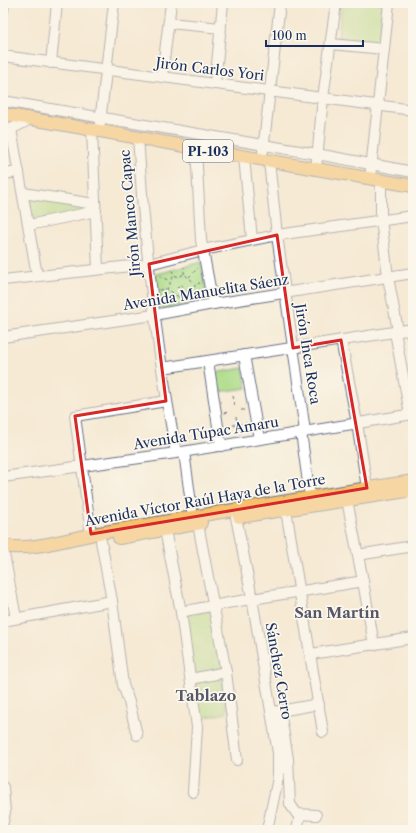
<svg xmlns="http://www.w3.org/2000/svg" width="416" height="833" viewBox="0 0 416 833" font-family="'Libre Caslon Text',serif">
<style>
.green{fill:#aedb88;stroke:#648573}
.lines{fill:none;stroke-linecap:round;stroke-linejoin:round}
.minor-casing{stroke:#677087;stroke-width:12}
.major-casing{stroke:#677087;stroke-width:14}
.path{stroke:#677087;stroke-width:1;stroke-dasharray:3 3;stroke-linecap:butt}
.minor{stroke:#fff;stroke-width:10}
.major{stroke:#f7c06b;stroke-width:12}
.marked{fill:none;stroke:#d62828;stroke-width:3;stroke-linejoin:round}
.labels{text-anchor:middle;stroke-width:3.5;stroke-linejoin:round;paint-order:stroke}
.shield{fill:#fbf7ec;stroke:#5e6b89;stroke-width:1}
.shield-label{font-size:13px;font-weight:bold;fill:#1b2f5e}
.street-label{font-size:14px;fill:#1b2f5e;stroke:#fbf7ec}
.neighbourhood-label{font-size:15px;font-weight:bold;fill:#565768;stroke:#fbf7ec}
</style>
<rect width="100%" height="100%" fill="#fbf7ec"/>
<filter id="ink" filterUnits="userSpaceOnUse"><feTurbulence type="fractalNoise" baseFrequency=".025" numOctaves="2"/><feDisplacementMap in="SourceGraphic" scale="8" xChannelSelector="R" yChannelSelector="G"/><feConvolveMatrix kernelMatrix="1 2 1 2 8 2 1 2 1" color-interpolation-filters="sRGB"/></filter>
<filter id="wash" filterUnits="userSpaceOnUse"><feTurbulence type="fractalNoise" baseFrequency=".012" numOctaves="4" result="noise"/><feDisplacementMap in="SourceGraphic" scale="16" xChannelSelector="R" yChannelSelector="G"/><feGaussianBlur stdDeviation="0.9" result="paint"/><feColorMatrix in="noise" values="0 0 0 0 0 0 0 0 0 0 0 0 0 0 0 0 0 1.4 0 .05"/><feComposite in="paint" operator="in"/></filter>
<g filter="url(#wash)">
<rect width="100%" height="100%" fill="#f5ead4"/>
<g class="green">
<path d="M342 3H383L379 40 374 45 343 42 338 38Z"/>
<path d="M25 195 92 205 93 211 30 222Z"/>
<path d="M201 262 208 300 161 309 159 307 154 275Z"/>
<path d="M243 368 247 388 218 392 215 373Z"/>
<path d="M211 610 222 668 195 675 184 615Z"/>
<path d="M222 675 227 713 202 718 199 717 196 680Z"/>
</g>
</g>
<g filter="url(#ink)">
<g class="lines">
<g class="minor-casing">
<g id="minor">
<path d="M3 11 4 3"/>
<path d="M169 23 221 28"/>
<path d="M331 44 384 49"/>
<path d="M3 56 413 110"/>
<path d="M51 63 57 3"/>
<path d="M162 76 171 3"/>
<path d="M215 84 223 3"/>
<path d="M3 101 317 154 413 172"/>
<path d="M11 129 37 275"/>
<path d="M92 130 98 269"/>
<path d="M99 131 114 3"/>
<path d="M3 133 31 119"/>
<path d="M138 137C144 243 157 349 176 453"/>
<path d="M196 148 201 240 213 304"/>
<path d="M263 151 280 3"/>
<path d="M244 157 252 239"/>
<path d="M269 161 277 235 305 431"/>
<path d="M316 169 323 98 336 3"/>
<path d="M3 174 19 172"/>
<path d="M370 178 389 3"/>
<path d="M381 180V219L388 277 398 331"/>
<path d="M23 193 95 204"/>
<path d="M29 225 96 211"/>
<path d="M3 280 149 264 203 250 277 235 413 216"/>
<path d="M395 332 410 414"/>
<path d="M3 337 154 315 213 304 413 273"/>
<path d="M341 340 357 423 367 488"/>
<path d="M244 355 259 439"/>
<path d="M208 361 221 446"/>
<path d="M162 368 413 329"/>
<path d="M301 432 310 497"/>
<path d="M184 452 194 525"/>
<path d="M3 477 176 453 413 414"/>
<path d="M347 500 363 581 374 645"/>
<path d="M286 510 323 732"/>
<path d="M236 517 252 598 278 753V778L267 830"/>
<path d="M198 524 226 672 237 760"/>
<path d="M165 530 181 612 197 727 193 792"/>
<path d="M91 534 75 416 166 401"/>
<path d="M101 541 112 601 123 685 129 702 137 735"/>
<path d="M4 554 16 618"/>
<path d="M358 555 413 546"/>
<path d="M181 612C241 599 302 592 363 581"/>
<path d="M3 621 112 601"/>
<path d="M311 654 413 638"/>
<path d="M191 679 226 672"/>
<path d="M280 711 288 759 290 804 297 814 316 815"/>
<path d="M274 712 319 704"/>
<path d="M3 787 5 812 3 822"/>
<path d="M297 830 300 815"/>
</g>
</g>
<g class="major-casing">
<g id="major">
<path d="M3 114 413 186"/>
<path d="M239 517 413 490"/>
<path d="M119 538 201 523"/>
<path d="M3 546C30 551 63 540 90 535 101 532 112 531 123 529 219 512 316 496 413 481"/>
</g>
</g>
<g class="path">
<path d="M172 270 174 275"/>
<path d="M184 274V267"/>
<path d="M159 276 170 281"/>
<path d="M189 277 198 268"/>
<path d="M159 290 166 289"/>
<path d="M181 291 184 287 180 284 177 288 181 291V296"/>
<path d="M173 293 167 289 174 275 179 277 184 274 195 283"/>
<path d="M191 293 201 298"/>
<path d="M163 305 174 294 179 297 184 296 188 297 196 284 200 283"/>
<path d="M233 396 235 406"/>
<path d="M241 410H245"/>
<path d="M224 413 229 412"/>
<path d="M236 417 240 435"/>
<path d="M227 426 247 423"/>
</g>
<use href="#minor" class="minor"/>
<use href="#major" class="major"/>
</g>
</g>
<path d="M0 0H416V833H0ZM277 235 293 348 341 340 367 488 91 534 75 416 166 401 149 264Z" fill="#f5ead4" fill-opacity=".55" fill-rule="evenodd"/>
<path class="marked" d="M277 235 293 348 341 340 367 488 91 534 75 416 166 401 149 264Z"/>
<g class="labels">
<rect class="shield" x="183" y="140" width="50" height="22" rx="3"/>
<g class="shield-label">
<text x="208" y="156">PI-103</text>
</g>
<g class="street-label">
<text transform="translate(210 69) rotate(7)" y="5">Jirón Carlos Yori</text>
<text transform="translate(130 213) rotate(-95)" y="5">Jirón Manco Capac</text>
<text transform="translate(206 292) rotate(-9)" y="5">Avenida Manuelita Sáenz</text>
<text transform="translate(308 354) rotate(81)" y="5">Jirón Inca Roca</text>
<text transform="translate(206 433) rotate(-9)" y="5">Avenida Túpac Amaru</text>
<text transform="translate(205 500) rotate(-10)" y="5">Avenida Víctor Raúl Haya de la Torre</text>
<text transform="translate(279 671) rotate(80)" y="5">Sánchez Cerro</text>
</g>
<g class="neighbourhood-label">
<text x="337" y="618">San Martín</text>
<text x="206" y="701">Tablazo</text>
</g>
</g>
<rect width="416" height="833" fill="none" stroke="#fbf7ec" stroke-width="16"/>
<path d="M266 40v6h97v-6" fill="none" stroke="#1b2f5e" stroke-width="2"/>
<text x="272" y="40" font-size="12" fill="#1b2f5e" stroke="#fbf7ec" stroke-width="3" paint-order="stroke">100 m</text>
</svg>
